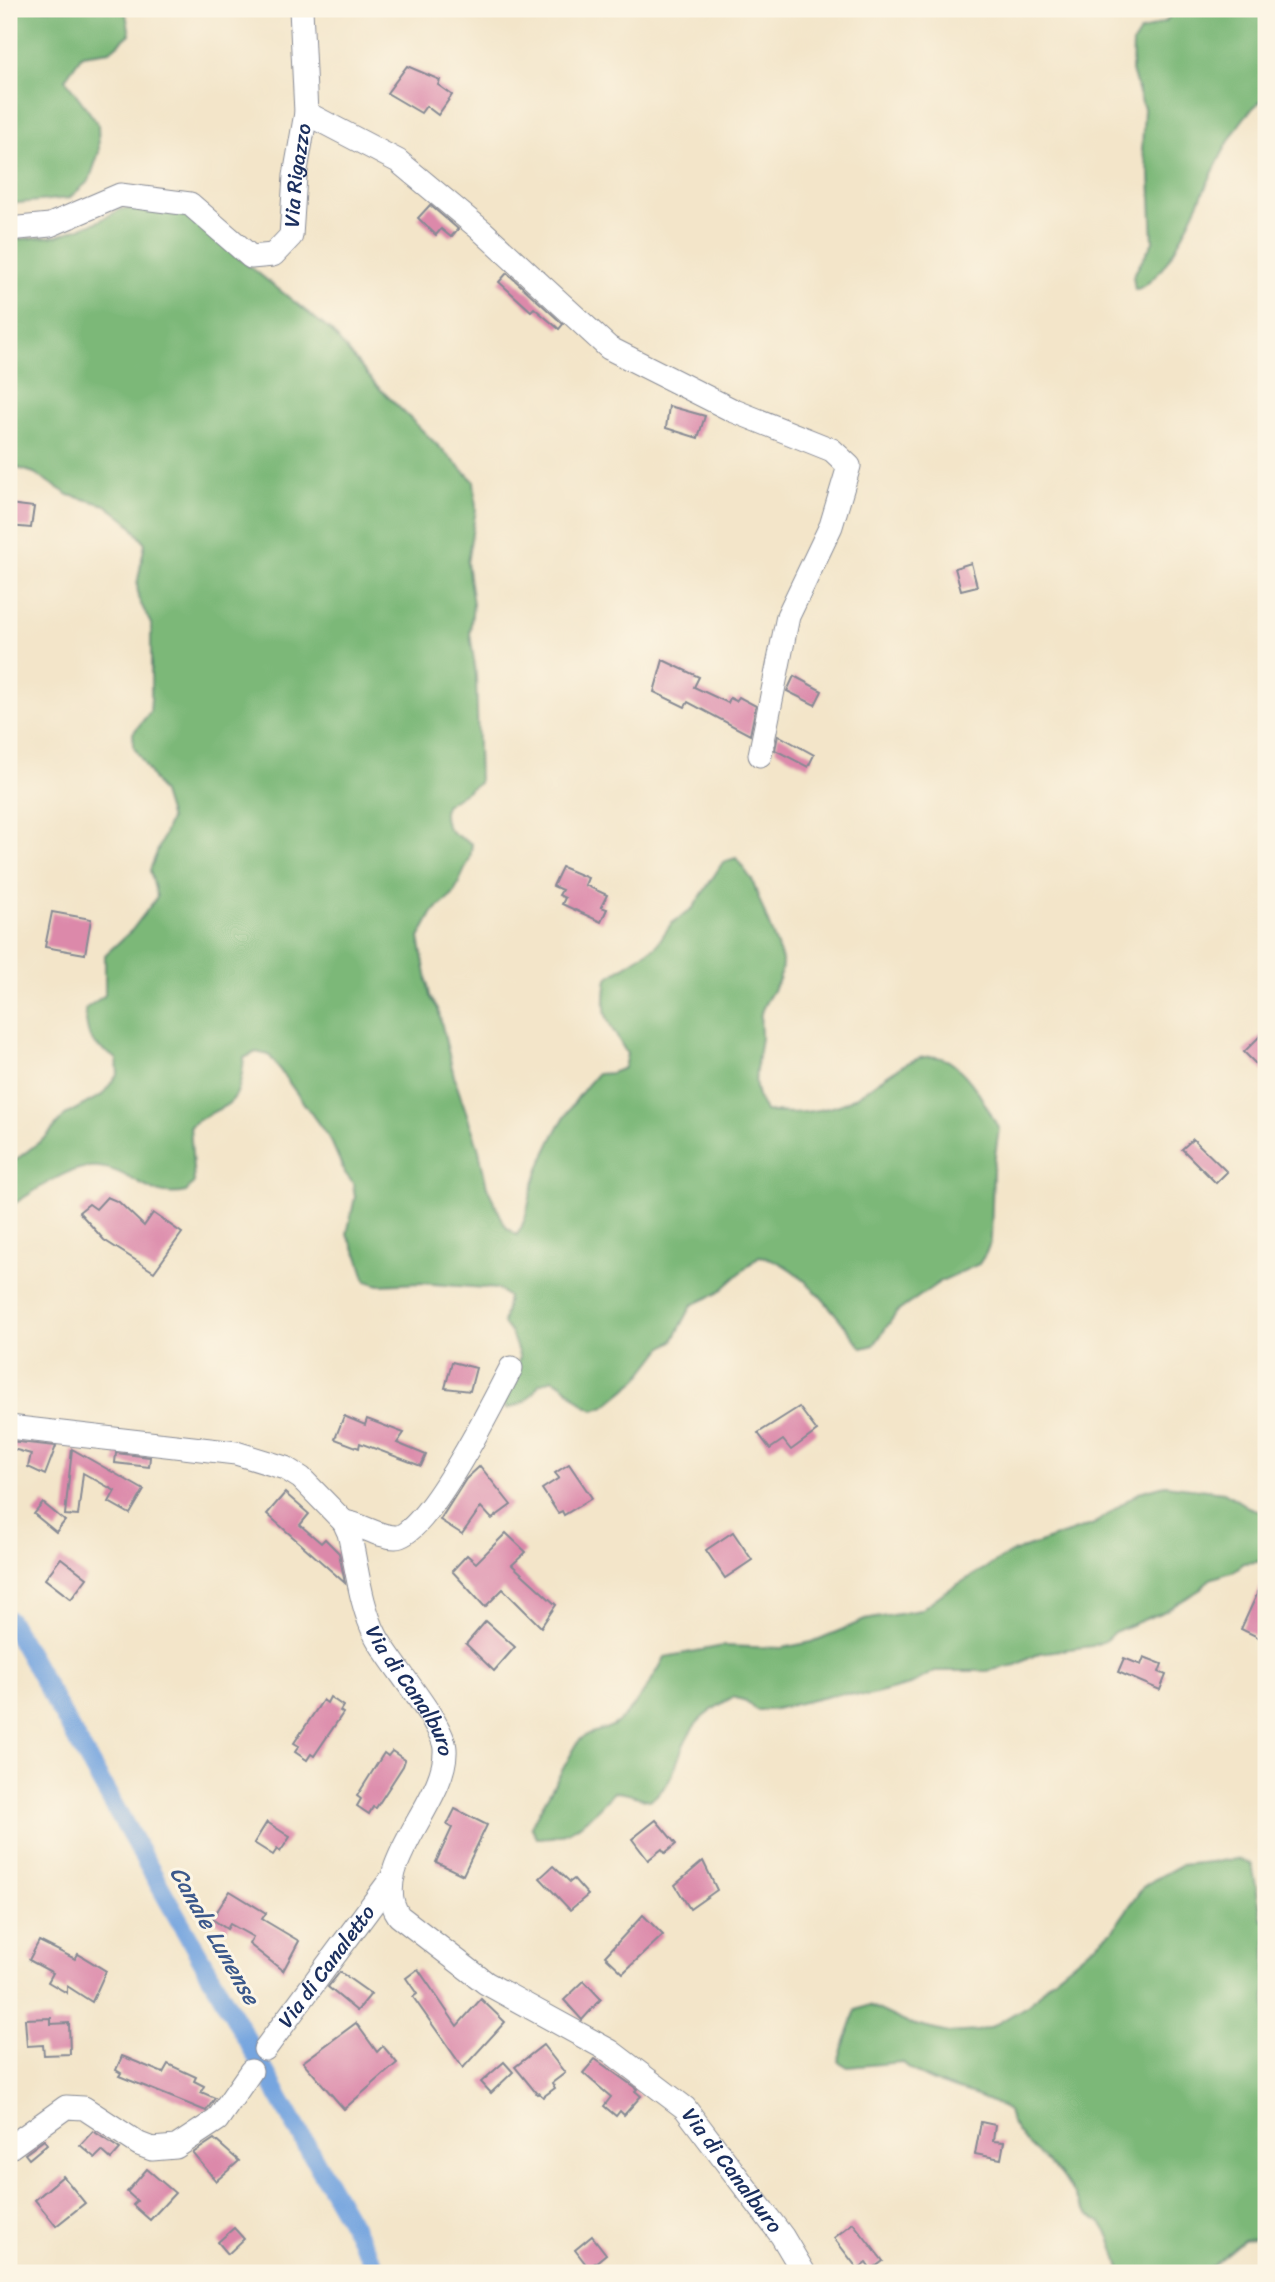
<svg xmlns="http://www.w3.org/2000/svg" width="1275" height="2282" viewBox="0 0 1275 2282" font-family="Sriracha,sans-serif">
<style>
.forest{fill:#7bb878;stroke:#4b746b;stroke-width:2}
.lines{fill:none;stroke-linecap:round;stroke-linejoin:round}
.canal{stroke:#76a5df;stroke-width:19}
.building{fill:#dc89aa}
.minor-casing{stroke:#878a94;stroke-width:25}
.minor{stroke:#fff;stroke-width:23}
.labels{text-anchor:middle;stroke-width:6;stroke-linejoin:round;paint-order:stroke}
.street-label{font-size:21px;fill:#1b2f5e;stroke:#fcf5e5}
.water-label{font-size:23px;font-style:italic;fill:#3b588b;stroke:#fcf5e5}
</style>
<rect width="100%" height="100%" fill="#fcf5e5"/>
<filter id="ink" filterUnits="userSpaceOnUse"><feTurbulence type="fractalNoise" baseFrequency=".0143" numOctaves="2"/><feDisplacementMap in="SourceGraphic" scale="14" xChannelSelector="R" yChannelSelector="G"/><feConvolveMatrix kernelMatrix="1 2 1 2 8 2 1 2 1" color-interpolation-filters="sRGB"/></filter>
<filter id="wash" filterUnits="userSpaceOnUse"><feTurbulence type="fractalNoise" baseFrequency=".00686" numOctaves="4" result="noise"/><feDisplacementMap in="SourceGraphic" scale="28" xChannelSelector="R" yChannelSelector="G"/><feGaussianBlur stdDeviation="1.57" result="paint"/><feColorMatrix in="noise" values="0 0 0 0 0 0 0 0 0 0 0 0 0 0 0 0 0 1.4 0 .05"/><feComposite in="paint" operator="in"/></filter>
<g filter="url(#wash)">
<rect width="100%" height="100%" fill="#f3e5c9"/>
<g class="forest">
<path d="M9 9H125L130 34 110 51 82 55 65 79 98 124 99 152 89 181 69 198 9 204Z"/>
<path d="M1175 9H1266V98C1213 128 1188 272 1135 290L1133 276 1153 242 1150 174 1142 150 1144 109 1132 71 1133 43 1140 32 1166 21Z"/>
<path d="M151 208 181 212 331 331 375 384 474 481 476 509 467 563 473 604 470 633 476 675 479 783 445 805C440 829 453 834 472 844L470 858 453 895 433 912 419 938 430 996 438 1009 455 1080 478 1146 487 1187 506 1227 517 1235C528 1219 528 1201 534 1183 547 1143 569 1105 597 1074L611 1073 624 1068 627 1054C607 1018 601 1021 607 978L656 946 671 924 693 908 723 862 736 858 752 880 782 960C783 984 770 990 762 1010 759 1017 761 1028 761 1037 758 1066 748 1083 765 1111 787 1115 818 1112 839 1105 872 1095 916 1036 953 1064 973 1079 987 1107 999 1129L993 1169 991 1240 986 1253 979 1264 941 1281 897 1312 874 1345 862 1348C839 1318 799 1261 759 1256L718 1293 692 1305 673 1341 662 1348 638 1379 605 1406 594 1410C575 1403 571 1386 552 1379L539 1384C531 1399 522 1405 506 1409L500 1397 520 1358 511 1333 503 1324 508 1297 498 1289 420 1283 379 1285 366 1281 358 1256 347 1234 355 1197 353 1183 345 1173 331 1141 269 1055 256 1052 244 1058C238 1114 230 1098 190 1126L194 1182 186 1192C147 1201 132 1170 99 1167 68 1164 34 1192 9 1207V1165L46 1137 65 1115 102 1095 118 1074 117 1059C90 1042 87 1042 85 1009L105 995V955L132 930 157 897 150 870 170 819 162 793 134 747 133 733 150 712 151 698V624L139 600 137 585 145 543 128 522 106 505 69 495 34 473 9 465V240L57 236 97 222 121 209Z"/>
<path d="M1165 1485 1224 1492 1248 1507 1266 1513V1561L1244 1563 1234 1571 1210 1579 1201 1589 1165 1611 1114 1632 1105 1641 1092 1646 1039 1653 1016 1665 987 1671H935L910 1685 868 1696 842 1693 771 1710H756L746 1701 733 1697C718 1706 703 1714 693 1728 674 1753 681 1779 650 1800 637 1798 628 1792 614 1792 591 1817 572 1839 537 1838L531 1826 578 1742C589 1730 598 1733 612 1726 630 1717 656 1675 665 1657L723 1646 782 1648 812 1642 865 1620 920 1610 943 1593 1013 1552 1094 1524 1139 1492Z"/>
<path d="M1239 1859 1252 1864 1262 1920 1266 1921V2235L1244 2240 1204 2273H1121C1116 2255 1113 2238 1101 2223 1096 2218 1089 2216 1084 2209 1075 2198 1068 2184 1059 2173 1041 2154 1014 2139 1008 2111 975 2089 932 2089 902 2062L848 2067 838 2061 856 2010 869 2005 907 2023 948 2033 978 2031 993 2026 1030 2004 1048 1983 1112 1931 1143 1887 1155 1879 1181 1865Z"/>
</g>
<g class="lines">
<path class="canal" d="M9 1620 379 2273"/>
</g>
<g id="blocks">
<g class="building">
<path d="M407 66 440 80 438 85 452 95 438 115 426 106 421 113 387 93Z"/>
<path d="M430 205 458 229 451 237 441 229 436 235 418 218Z"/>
<path d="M507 273 563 324 559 329 534 308 531 311 499 282Z"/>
<path d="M669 406 705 416 698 438 666 428Z"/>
<path d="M9 504 34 507 31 528 9 526Z"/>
<path d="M971 563 977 586 961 590 955 568Z"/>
<path d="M663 660 699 677 694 687 728 703 730 698 736 701 739 697 756 706 750 735 688 702 685 707 654 692Z"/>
<path d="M794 676 822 691 815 705 787 691Z"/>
<path d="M778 735 814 755 808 767 775 750Z"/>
<path d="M562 867 588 878 585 885 607 895 601 907 607 909 601 922 562 904 565 898 559 895 562 890 553 886Z"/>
<path d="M52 912 91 919 85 954 45 947Z"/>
<path d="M1266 1030V1074L1244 1052Z"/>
<path d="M1193 1139 1227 1172 1216 1183 1182 1149Z"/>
<path d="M107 1197 119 1202 144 1226 153 1213 182 1233 154 1272 104 1240 79 1212 89 1204 96 1209Z"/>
<path d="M452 1362 476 1368 470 1391 445 1388Z"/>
<path d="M799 1407 817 1431 791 1450 783 1440 770 1449 758 1433Z"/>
<path d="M344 1416 365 1425 367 1419 404 1433 397 1443 426 1455 421 1466 360 1443 359 1448 335 1439Z"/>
<path d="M9 1441 56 1446 45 1475 28 1467 31 1454 9 1448Z"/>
<path d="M72 1449 144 1490 130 1514 109 1502 115 1491 83 1473 78 1516 65 1515Z"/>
<path d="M116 1453 150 1457 149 1467 115 1463Z"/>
<path d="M569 1464 592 1498 564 1515 562 1511 558 1513 542 1489 559 1478 555 1473Z"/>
<path d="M480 1466 511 1505 492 1519 481 1507 462 1534 440 1520 466 1479Z"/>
<path d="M285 1493 309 1514 300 1525 321 1543 325 1539 339 1553 345 1583 267 1514Z"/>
<path d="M43 1503 65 1521 56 1532 34 1514Z"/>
<path d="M733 1532 752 1560 725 1578 706 1550Z"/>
<path d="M506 1533 526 1552 512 1565 556 1605 541 1627 503 1589 485 1607 452 1571 467 1555 476 1563Z"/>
<path d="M61 1558 87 1578 71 1599 45 1579Z"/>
<path d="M1266 1575V1641L1241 1629Z"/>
<path d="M486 1621 515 1647 494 1671 466 1644Z"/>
<path d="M1144 1657 1162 1664 1159 1672 1166 1675 1160 1690 1118 1672 1124 1658 1141 1665Z"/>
<path d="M330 1697 343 1706 340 1711 343 1713 314 1756 311 1754 307 1760 295 1752 299 1746 294 1743 323 1700 327 1703Z"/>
<path d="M392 1751 405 1760 403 1766 376 1808 373 1807 369 1814 357 1806 361 1799 357 1796 384 1753 388 1756Z"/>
<path d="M455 1809 487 1825 463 1875 436 1862 452 1828 447 1825Z"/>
<path d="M656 1820 676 1844 665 1853 662 1849 648 1860 632 1839Z"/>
<path d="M267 1822 290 1837 280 1852 277 1849 273 1855 254 1843Z"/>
<path d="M703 1861 717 1890 690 1909 675 1885Z"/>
<path d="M553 1866 570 1882 574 1879 588 1895 570 1910 540 1878Z"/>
<path d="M230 1891 266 1913 262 1919 299 1941 283 1971 249 1944 253 1937 230 1924 227 1929 212 1919Z"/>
<path d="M643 1915 663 1935 623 1973 605 1956Z"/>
<path d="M39 1941 75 1959 78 1954 106 1971 92 2002 67 1986V1993L48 1982 53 1973 29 1960Z"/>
<path d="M418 1969 457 2026 481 1999 505 2022 463 2068 413 1997 417 1994 406 1978Z"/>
<path d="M340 1972 371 1994 357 2011 328 1987Z"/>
<path d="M584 1981 601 1999 582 2020 564 2000Z"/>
<path d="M51 2018V2024L69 2023 70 2054 44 2055 43 2045 27 2046 25 2019Z"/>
<path d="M356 2023 377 2052 383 2046 397 2063 344 2109 303 2062Z"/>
<path d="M543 2045 565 2073 552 2083 555 2088 543 2097 539 2093 537 2094 515 2067Z"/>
<path d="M122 2056 163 2073 168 2064 196 2077 194 2081 204 2086 201 2092 215 2098 206 2111 119 2076 121 2073 116 2070Z"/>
<path d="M595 2059 637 2089 635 2091 641 2096 624 2115 620 2111 616 2116 604 2106 611 2097 583 2073Z"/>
<path d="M504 2062 513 2072 491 2093 481 2082Z"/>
<path d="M981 2122 995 2125 993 2141 1004 2142 1001 2159 975 2154Z"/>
<path d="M93 2131 120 2149 111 2159 102 2151 95 2158 80 2145Z"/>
<path d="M214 2139 239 2161 216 2181 193 2153Z"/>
<path d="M44 2140 47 2144 29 2159 25 2154Z"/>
<path d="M147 2169 175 2193 150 2220 133 2205 137 2201 127 2192Z"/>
<path d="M63 2176 85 2203 56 2226 35 2200Z"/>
<path d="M853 2223 883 2261 871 2270 866 2263 858 2269 834 2238Z"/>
<path d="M234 2228 244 2239 228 2254 218 2242Z"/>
<path d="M592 2236 606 2254 589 2268 575 2250Z"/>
</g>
</g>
</g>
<g filter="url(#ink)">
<use href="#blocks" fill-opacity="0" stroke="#878a94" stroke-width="2"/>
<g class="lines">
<g class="minor-casing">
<g id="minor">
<path d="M306 113 398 161 481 230 609 348 732 410 832 450 849 466 831 526 788 616 760 755"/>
<path id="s1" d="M9 229 50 225 120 195 190 204 251 257 273 255 291 236 295 176 306 113 301 9"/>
<path id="s2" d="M9 1427 236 1453 285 1468 301 1478 344 1522 349 1533C357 1566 360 1605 376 1636 389 1662 444 1724 445 1749 448 1801 366 1869 399 1916L486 1983 610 2051 685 2108 782 2236 804 2273"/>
<path d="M344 1522C361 1524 378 1537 395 1537 426 1538 496 1397 511 1368"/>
<path id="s3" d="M265 2049 389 1882"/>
<path d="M9 2148 66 2107 84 2108 139 2144 152 2149 176 2147 217 2120 251 2071"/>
</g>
</g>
<use href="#minor" class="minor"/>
</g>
</g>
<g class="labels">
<g class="street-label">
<text dy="7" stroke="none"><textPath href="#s1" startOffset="378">Via Rigazzo</textPath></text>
<text dy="7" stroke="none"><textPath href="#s2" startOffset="544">Via di Canalburo</textPath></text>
<text dy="7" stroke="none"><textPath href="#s3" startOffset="103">Via di Canaletto</textPath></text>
<text dy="7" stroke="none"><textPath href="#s2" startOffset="1216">Via di Canalburo</textPath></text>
</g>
<g class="water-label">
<text transform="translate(215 1935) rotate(60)" y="8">Canale Lunense</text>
</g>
</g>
<rect width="1275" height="2282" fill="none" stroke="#fcf5e5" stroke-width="35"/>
</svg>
